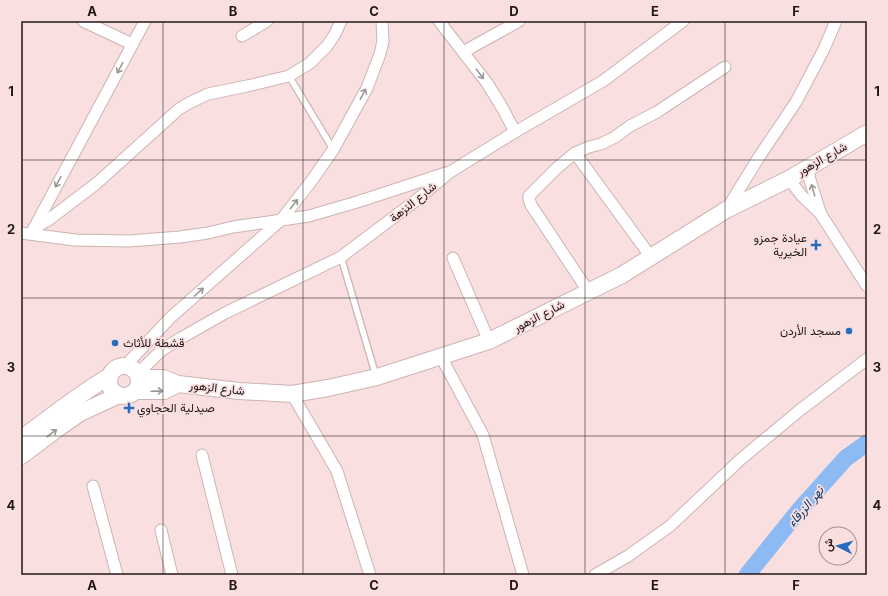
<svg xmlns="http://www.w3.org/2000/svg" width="888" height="596" viewBox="0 0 888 596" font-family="Inter,Vazirmatn,sans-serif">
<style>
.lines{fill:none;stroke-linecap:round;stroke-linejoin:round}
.river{stroke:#8dbaf2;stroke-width:17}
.service-casing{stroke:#ccb4b3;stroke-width:8}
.minor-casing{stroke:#ccb4b3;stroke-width:13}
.secondary-casing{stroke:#ccb4b3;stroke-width:18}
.service{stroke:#fff;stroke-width:5.5}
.minor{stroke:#fff;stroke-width:11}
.secondary{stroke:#fff;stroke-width:16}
.oneway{stroke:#9b9797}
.grid{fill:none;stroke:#201717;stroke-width:1;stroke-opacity:0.55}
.poi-dot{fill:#266dbd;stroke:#f9dfdf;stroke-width:1.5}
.labels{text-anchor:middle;stroke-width:3.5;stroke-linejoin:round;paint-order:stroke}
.street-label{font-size:12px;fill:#201717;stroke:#f9dfdf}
.poi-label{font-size:12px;fill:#201717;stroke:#f9dfdf;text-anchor:end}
.water-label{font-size:13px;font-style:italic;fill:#0b3869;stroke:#f9dfdf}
.neatline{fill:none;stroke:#201717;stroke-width:1.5}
.grid-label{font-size:13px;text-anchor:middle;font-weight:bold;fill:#201717}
</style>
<rect width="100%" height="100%" fill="#f9dfdf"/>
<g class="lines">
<path class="river" d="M747 575 801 508 846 458 867 443"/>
<g class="service-casing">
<g id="service">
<path d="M289 76 333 149"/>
<path d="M341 257 376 376"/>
</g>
</g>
<g class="minor-casing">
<g id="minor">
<path d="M83 21 132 44"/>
<path d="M439 21 487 83 503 109 515 132"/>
<path d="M242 36 267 21"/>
<path d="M463 52 519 21"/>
<path d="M575 153 651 257"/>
<path d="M808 167 810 180 820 212"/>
<path d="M789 179 802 196 820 213 867 286"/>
<path d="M727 209 759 157 796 102 824 49 836 21"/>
<path d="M34 228 47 221 97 183 179 109 189 103 208 94 247 86 289 76 310 63 327 46 335 34 341 21"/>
<path d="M33 230 145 21"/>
<path d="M21 233 75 240 129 241 180 237 208 233 233 227 309 216 357 202 446 173"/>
<path d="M453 258 489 341"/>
<path d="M588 291 531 205 529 199V196L558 167 575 153 589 147 601 144 615 137 630 126 657 112 725 67"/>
<path d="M441 357 483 435 523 575"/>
<path d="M125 366 170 318 281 220 310 183 333 150 367 88 380 54 383 41 382 21"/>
<path d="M137 374 162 350 181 338 225 313 341 257 414 202 450 172 515 132 603 81 683 21"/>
<path d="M292 394 337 471 370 575"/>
<path d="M202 455 232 575"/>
<path d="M93 486 117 575"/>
<path d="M161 530 172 575"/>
<path d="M595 575 628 556 670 526 741 459 800 410 867 359"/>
</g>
</g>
<g class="secondary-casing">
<g id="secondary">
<circle cx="124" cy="381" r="15"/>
<path d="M139 378H163L178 384 239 391 292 394 328 388 377 377 489 341 622 275 726 210 789 179 867 133"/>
<path d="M136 391H164L178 384"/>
<path d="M21 439C50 417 79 394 110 376"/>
<path d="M21 456 57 429 80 413 119 395"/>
</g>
</g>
<use href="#service" class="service"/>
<use href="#minor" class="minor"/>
<use href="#secondary" class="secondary"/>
</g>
<defs><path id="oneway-shaft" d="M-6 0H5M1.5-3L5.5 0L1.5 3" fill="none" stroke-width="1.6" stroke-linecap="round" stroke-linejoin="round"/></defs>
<g class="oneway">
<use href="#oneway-shaft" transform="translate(120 68) rotate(118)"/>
<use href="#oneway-shaft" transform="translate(480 74) rotate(53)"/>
<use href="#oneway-shaft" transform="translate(363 94) rotate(-62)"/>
<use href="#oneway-shaft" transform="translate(58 182) rotate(118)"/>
<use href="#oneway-shaft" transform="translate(813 190) rotate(-107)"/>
<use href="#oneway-shaft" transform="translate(294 204) rotate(-52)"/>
<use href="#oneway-shaft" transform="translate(199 292) rotate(-42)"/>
<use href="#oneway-shaft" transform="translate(157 391) rotate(-2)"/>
<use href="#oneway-shaft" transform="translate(52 433) rotate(-37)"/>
</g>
<path class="grid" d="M163 21V575M303 21V575M444 21V575M585 21V575M725 21V575M21 160H867M21 298H867M21 436H867"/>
<g class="poi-dot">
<path d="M814 239h4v4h4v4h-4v4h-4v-4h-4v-4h4z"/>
<circle cx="849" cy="331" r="4"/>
<circle cx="115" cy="343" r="4"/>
<path d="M127 402h4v4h4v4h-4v4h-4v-4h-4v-4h4z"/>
</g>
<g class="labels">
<g class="street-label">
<text transform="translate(822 159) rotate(-30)" y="4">شارع الزهور</text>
<text transform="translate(413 202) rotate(-39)" y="4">شارع النزهة</text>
<text transform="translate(539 316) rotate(-27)" y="4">شارع الزهور</text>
<text transform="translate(217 388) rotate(6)" y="4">شارع الزهور</text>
</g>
<g class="poi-label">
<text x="807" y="242">عيادة جمزو<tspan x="807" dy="14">الخيرية</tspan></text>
<text x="841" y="335">مسجد الأردن</text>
<text x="123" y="347" text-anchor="start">قشطة للأثاث</text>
<text x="137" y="412" text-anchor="start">صيدلية الحجاوي</text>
</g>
<g class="water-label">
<text transform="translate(805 506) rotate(-50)" y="5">نهر الزرقاء</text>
</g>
</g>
<rect width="888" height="596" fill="none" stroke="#f9dfdf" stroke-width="44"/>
<g transform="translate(838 546) rotate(276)"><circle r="19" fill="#f9dfdf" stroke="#a28f8f"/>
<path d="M0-3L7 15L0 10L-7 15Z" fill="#266dbd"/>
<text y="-6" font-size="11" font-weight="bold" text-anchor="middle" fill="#201717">ش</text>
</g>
<rect x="22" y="22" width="844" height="552" class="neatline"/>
<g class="grid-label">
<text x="92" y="16">A</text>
<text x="233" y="16">B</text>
<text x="374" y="16">C</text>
<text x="514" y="16">D</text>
<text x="655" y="16">E</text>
<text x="796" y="16">F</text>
<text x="11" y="96">1</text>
<text x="877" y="96">1</text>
<text x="11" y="234">2</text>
<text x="877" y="234">2</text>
<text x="11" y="372">3</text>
<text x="877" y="372">3</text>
<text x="11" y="510">4</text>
<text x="877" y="510">4</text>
<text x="92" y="590">A</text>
<text x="233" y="590">B</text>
<text x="374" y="590">C</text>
<text x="514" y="590">D</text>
<text x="655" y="590">E</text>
<text x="796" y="590">F</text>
</g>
</svg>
